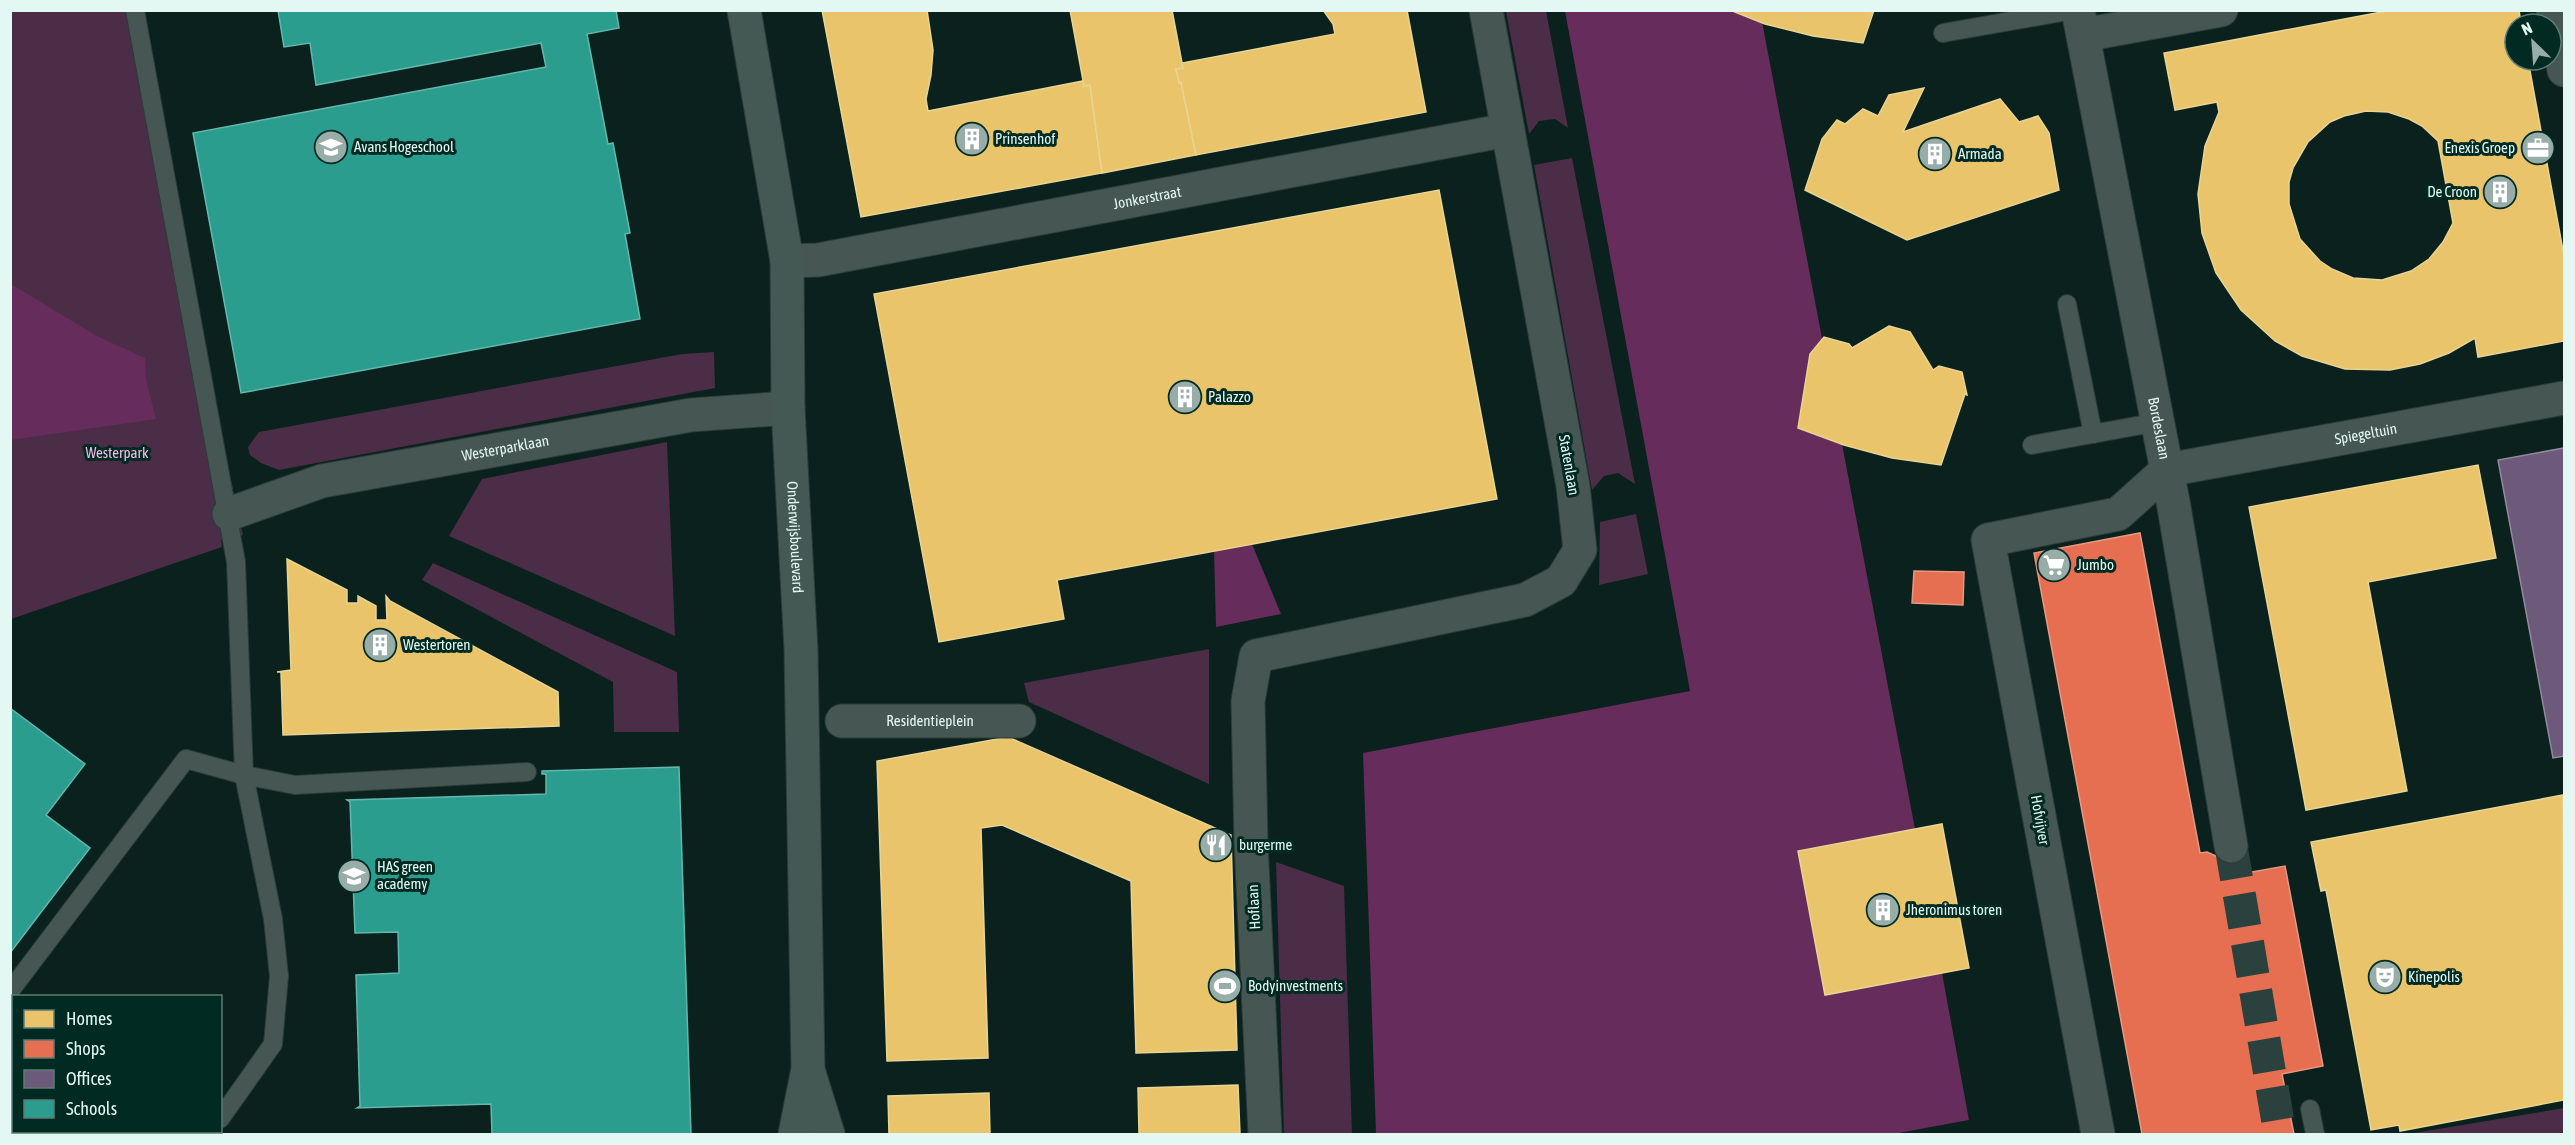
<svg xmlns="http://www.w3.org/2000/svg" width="2575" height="1145" viewBox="0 0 2575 1145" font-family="'Asap Condensed',sans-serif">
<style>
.green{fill:#4b2d47}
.water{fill:#652c5c}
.homes{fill:#e9c46a;stroke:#e8d493;stroke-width:1.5;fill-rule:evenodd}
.shops{fill:#e76f51;stroke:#e69882;stroke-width:1.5}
.offices{fill:#6d597a;stroke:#91899e;stroke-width:1.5}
.schools{fill:#2a9d8f;stroke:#62b8ad;stroke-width:1.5}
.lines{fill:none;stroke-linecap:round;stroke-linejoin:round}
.street-tunnel{stroke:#2b413d;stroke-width:33;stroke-dasharray:33 16;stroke-linecap:butt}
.lane-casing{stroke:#2a3d39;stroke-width:20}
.street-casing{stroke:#2a3d39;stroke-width:35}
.secondary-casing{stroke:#2a3d39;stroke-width:35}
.lane{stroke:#465753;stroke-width:18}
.street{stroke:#465753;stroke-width:33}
.secondary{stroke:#445854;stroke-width:33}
.labels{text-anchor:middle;stroke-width:6;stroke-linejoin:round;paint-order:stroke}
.poi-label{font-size:15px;fill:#e4f8f3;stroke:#012a23;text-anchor:start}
.street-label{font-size:15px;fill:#e4f8f3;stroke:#012a23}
.park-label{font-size:15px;fill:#f5bbe7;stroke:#012a23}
</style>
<rect width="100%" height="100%" fill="#0a211d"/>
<g class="green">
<path d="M10 11H128L243 535 221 540 222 547 11 619Z"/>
<path d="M1506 11H1546L1568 128 1555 119 1539 121 1529 134Z"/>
<path d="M1572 158 1635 484 1618 473 1604 476 1592 490 1534 165Z"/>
<path d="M714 352 715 388 279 470 261 463 250 455 248 447 259 432 682 354Z"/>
<path d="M667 442 675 636 449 536 482 479Z"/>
<path d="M1636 514 1648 574 1599 585 1600 522Z"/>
<path d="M433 563 677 672 679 732H614L613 682 422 580Z"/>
<path d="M1209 649V784L1029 702 1024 683Z"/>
<path d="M1276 862 1344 886 1352 1134H1284Z"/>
<path d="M2564 1108V1134H2408Z"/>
</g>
<g class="water">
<path d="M1565 11H1760L1915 829 1798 851 1825 995 1942 973 1969 1120 1893 1134H1376L1363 753 1690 691Z"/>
<path d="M11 284 97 336 145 358 146 379 156 419 11 440Z"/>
<path d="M1252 544 1281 614 1216 627 1214 551Z"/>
</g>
<g class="homes">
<path d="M822 10H927L933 50 931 75 926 99 928 111 1083 81 1084 86 1090 85 1102 173 861 217Z"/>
<path d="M1070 10H1172L1183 68 1176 69 1179 83 1181 82 1196 155 1102 173 1090 85 1084 86Z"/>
<path d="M1323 10H1407L1426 112 1196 155 1181 82 1179 83 1176 69 1183 68 1182 63 1335 34 1333 24Z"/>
<path d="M1730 10H1874L1863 43 1813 36 1765 24Z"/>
<path d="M2392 10H2519L2521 24H2515V60H2528L2564 256V341L2478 357 2475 338 2449 353 2420 364 2390 370 2345 369 2302 356 2275 341 2241 310 2216 273 2202 233 2198 194 2205 146 2219 112 2217 102 2175 110 2164 53ZM2366 111 2388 112 2409 119 2422 126 2438 141 2453 223 2443 242 2429 259 2411 271 2382 280 2353 278 2332 269 2320 261 2300 239 2289 204V182L2293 168 2308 142 2330 122 2344 116Z"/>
<path d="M1924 88 1903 132 2000 99 2019 122 2038 116 2049 133 2059 190 1907 240 1805 190 1822 139 1837 120 1845 124 1863 109 1878 116 1889 95Z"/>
<path d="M1439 190 1497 499 1057 580 1064 619 939 642 874 294Z"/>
<path d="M1889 326 1910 332 1933 370 1939 366 1962 372 1967 395 1965 394 1941 465 1892 458 1844 445 1798 428 1810 354 1824 337 1849 344 1852 348Z"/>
<path d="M2478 465 2496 558 2368 582 2407 791 2306 810 2249 507Z"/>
<path d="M287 559 347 590V603H358V596L376 606V620H387L386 596 390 601 558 692 559 726 283 735 281 672H277L291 670Z"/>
<path d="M1008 737 1231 835 1237 1050 1136 1053 1131 881 1002 825 981 828 988 1058 887 1061 877 761Z"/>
<path d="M2563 795 2564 1100 2400 1131 2399 1125 2371 1130 2326 890 2321 891 2311 842Z"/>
<path d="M1942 824 1969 968 1825 995 1798 851Z"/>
<path d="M1238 1085 1240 1134H1139L1138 1088Z"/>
<path d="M989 1093 990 1134H889L888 1096Z"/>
</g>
<g class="shops">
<path d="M2140 533 2200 853 2207 852 2252 872 2285 866 2323 1066 2282 1074 2294 1134H2142L2034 553Z"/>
<path d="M1914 571 1964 572 1963 605 1912 603Z"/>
</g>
<path class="offices" d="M2564 448V756L2553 758 2498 460Z"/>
<g class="schools">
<path d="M278 10H616L619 28 587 34 608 144 613 143 630 233 625 234 640 319 241 393 193 133 546 67 541 43 316 85 310 43 284 47Z"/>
<path d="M10 708 85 764 46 815 90 848 10 953Z"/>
<path d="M679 767 691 1134H492L491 1104 357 1108 360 1106 356 975 399 973 398 932 355 933 350 802 347 800 546 794V774H542V771Z"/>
</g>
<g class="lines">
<path class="street-tunnel" d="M2231 846 2280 1134"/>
<g class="lane-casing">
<g id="lane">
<path d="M135 10 236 562 244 775 295 785 527 772"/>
<path d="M1943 33 2073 10"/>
<path d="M2067 304 2093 434"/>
<path d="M2032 445 2158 422"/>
<path d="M10 991 186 759 244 775 273 919 279 976 273 1044 220 1119"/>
<path d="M2310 1109 2315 1134"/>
<path d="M210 1134 212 1132"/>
</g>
</g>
<g class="street-casing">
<g id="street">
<path id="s1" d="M2078 10 2174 507 2231 846"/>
<path d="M2553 10 2564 70"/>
<path d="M2083 35 2221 10"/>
<path id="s2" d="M787 261 818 260 1507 130"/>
<path id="s3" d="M2167 470 2564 398"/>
<path id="s4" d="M229 514 322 481 691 415 788 408"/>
<path id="s5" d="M842 721H1019"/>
<path d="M1265 1134 1251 843 1248 701 1256 656 1525 600 1561 581 1580 550 1573 486 1486 10"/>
<path d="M2098 1134 1988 540 2118 514 2167 470"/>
</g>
</g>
<g class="secondary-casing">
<g id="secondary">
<path id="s6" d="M744 10 787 261 788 408 801 650 808 1069 795 1134"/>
<path d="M809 1073 828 1134"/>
</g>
</g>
<use href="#lane" class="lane"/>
<use href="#street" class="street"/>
<use href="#secondary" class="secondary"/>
</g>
<defs>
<g id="building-disc" transform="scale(1.725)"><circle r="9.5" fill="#98ada8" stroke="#012a23"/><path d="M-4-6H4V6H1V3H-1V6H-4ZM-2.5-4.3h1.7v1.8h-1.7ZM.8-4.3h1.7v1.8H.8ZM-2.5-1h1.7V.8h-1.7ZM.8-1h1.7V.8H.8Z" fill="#fff"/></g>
<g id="university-disc" transform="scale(1.725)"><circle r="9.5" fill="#98ada8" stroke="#012a23"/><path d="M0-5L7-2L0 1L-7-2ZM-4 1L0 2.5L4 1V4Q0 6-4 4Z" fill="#fff"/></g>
<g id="office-disc" transform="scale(1.725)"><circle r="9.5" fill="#98ada8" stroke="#012a23"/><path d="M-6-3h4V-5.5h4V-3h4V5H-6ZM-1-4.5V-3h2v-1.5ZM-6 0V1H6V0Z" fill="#fff"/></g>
<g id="supermarket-disc" transform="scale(1.725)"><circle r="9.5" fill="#98ada8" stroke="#012a23"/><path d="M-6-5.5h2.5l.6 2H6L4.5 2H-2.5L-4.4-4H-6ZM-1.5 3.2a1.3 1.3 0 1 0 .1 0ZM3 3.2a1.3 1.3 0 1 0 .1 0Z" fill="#fff"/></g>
<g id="restaurant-disc" transform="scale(1.725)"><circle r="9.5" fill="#98ada8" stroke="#012a23"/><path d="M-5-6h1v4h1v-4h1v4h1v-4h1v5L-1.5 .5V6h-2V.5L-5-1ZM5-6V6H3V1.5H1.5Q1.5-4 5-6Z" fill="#fff"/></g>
<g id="theatre-disc" transform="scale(1.725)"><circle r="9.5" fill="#98ada8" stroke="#012a23"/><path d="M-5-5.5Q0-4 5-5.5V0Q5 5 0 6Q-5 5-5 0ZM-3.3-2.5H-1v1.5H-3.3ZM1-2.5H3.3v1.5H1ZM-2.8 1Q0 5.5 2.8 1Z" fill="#fff"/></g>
<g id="stadium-disc" transform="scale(1.725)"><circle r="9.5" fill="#98ada8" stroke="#012a23"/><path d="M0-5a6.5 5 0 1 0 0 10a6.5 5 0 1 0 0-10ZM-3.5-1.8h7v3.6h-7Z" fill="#fff"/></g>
</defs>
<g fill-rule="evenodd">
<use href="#building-disc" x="972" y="139"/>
<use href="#university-disc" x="331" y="147"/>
<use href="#office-disc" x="2538" y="148"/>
<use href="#building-disc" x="1935" y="154"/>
<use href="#building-disc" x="2500" y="192"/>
<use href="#building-disc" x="1185" y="397"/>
<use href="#supermarket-disc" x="2054" y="565"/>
<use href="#building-disc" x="380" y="645"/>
<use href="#restaurant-disc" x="1216" y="845"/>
<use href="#university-disc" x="354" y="876"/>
<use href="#building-disc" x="1883" y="910"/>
<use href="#theatre-disc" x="2385" y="977"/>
<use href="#stadium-disc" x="1225" y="986"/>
</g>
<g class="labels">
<g class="poi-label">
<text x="995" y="144">Prinsenhof</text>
<text x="354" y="152">Avans Hogeschool</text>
<text x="2515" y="153" text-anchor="end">Enexis Groep</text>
<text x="1958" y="159">Armada</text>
<text x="2477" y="197" text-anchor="end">De Croon</text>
<text x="1208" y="402">Palazzo</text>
<text x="2077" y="570">Jumbo</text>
<text x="403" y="650">Westertoren</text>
<text x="1239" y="850">burgerme</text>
<text x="377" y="872">HAS green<tspan x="377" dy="17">academy</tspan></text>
<text x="1906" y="915">Jheronimus toren</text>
<text x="2408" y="982">Kinepolis</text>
<text x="1248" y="991">Bodyinvestments</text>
</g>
<g class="street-label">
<text dy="5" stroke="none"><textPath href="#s2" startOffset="366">Jonkerstraat</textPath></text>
<text dy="5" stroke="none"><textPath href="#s1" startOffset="426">Bordeslaan</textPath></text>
<text dy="5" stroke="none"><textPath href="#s3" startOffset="202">Spiegeltuin</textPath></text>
<text dy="5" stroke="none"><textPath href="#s4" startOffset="285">Westerparklaan</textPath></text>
<text transform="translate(1569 465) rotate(80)" y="5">Statenlaan</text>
<text dy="5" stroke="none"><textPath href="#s6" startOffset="531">Onderwijsboulevard</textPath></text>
<text dy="5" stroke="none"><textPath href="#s5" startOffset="88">Residentieplein</textPath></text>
<text transform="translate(2040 820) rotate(80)" y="5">Hofvijver</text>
<text transform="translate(1254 907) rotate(-93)" y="5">Hoflaan</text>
</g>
<g class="park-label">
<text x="117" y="458">Westerpark</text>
</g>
</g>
<rect width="2575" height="1145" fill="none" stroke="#e4f8f3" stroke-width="24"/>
<rect x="12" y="995" width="210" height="138" fill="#012a23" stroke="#5c7c76" stroke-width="1.5"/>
<rect x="24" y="1010" width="30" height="18" fill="#e9c46a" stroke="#5c7c76" stroke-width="1.5"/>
<text x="66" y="1025" font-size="18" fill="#e4f8f3">Homes</text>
<rect x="24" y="1040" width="30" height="18" fill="#e76f51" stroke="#5c7c76" stroke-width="1.5"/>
<text x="66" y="1055" font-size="18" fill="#e4f8f3">Shops</text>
<rect x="24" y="1070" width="30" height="18" fill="#6d597a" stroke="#5c7c76" stroke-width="1.5"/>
<text x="66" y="1085" font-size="18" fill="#e4f8f3">Offices</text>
<rect x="24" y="1100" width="30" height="18" fill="#2a9d8f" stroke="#5c7c76" stroke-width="1.5"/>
<text x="66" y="1115" font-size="18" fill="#e4f8f3">Schools</text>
<g transform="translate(2533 42) rotate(335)"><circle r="28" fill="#012a23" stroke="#5c7c76" stroke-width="1.5"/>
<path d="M0-4.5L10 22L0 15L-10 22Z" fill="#98ada8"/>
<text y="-9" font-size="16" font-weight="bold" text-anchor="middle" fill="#e4f8f3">N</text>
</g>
</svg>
